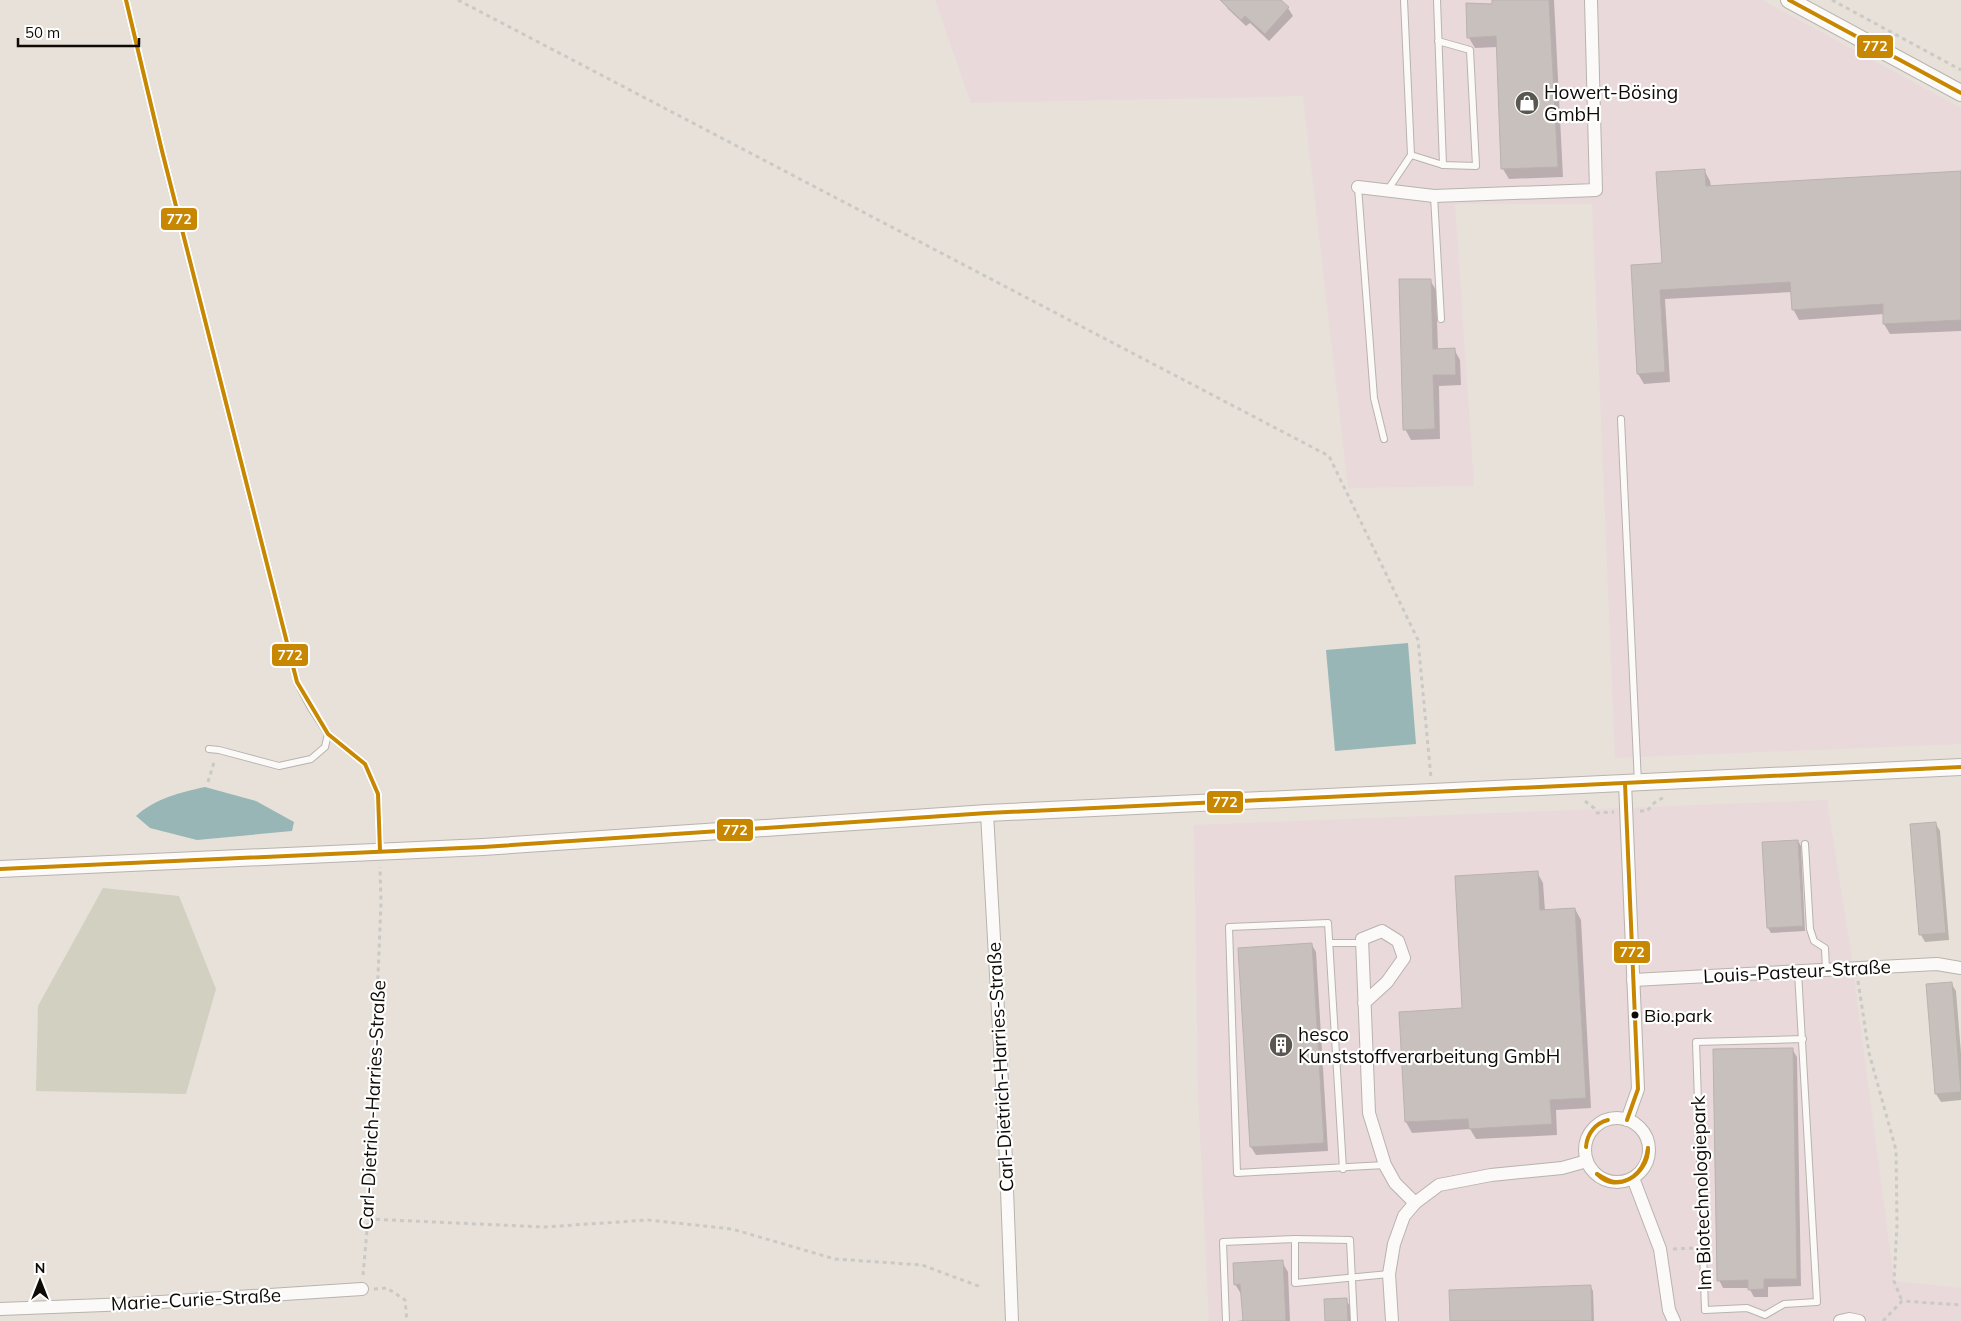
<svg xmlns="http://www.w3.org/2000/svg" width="1961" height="1321" viewBox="0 0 1961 1321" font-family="Mulish,sans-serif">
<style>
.commercial{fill:#e9d9db}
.green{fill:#d2d0c0}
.water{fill:#98b6b6}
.shadow{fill:#0003}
.building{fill:#c7c0bc;stroke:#b9b2ae}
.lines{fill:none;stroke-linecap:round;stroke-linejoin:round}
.service-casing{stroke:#b8b3ad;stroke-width:8}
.minor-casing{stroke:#b8b3ad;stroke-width:14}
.tertiary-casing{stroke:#b8b3ad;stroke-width:18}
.path{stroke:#cbc9c6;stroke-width:3;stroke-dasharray:4 4;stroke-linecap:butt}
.service{stroke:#fbfaf9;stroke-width:6}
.minor{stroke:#fbfaf9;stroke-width:12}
.tertiary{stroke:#fbfaf9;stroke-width:16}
.bus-1-casing{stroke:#fff;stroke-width:8}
.bus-1{stroke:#c88701;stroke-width:4}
.bus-dot{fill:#0e0b06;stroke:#fff;stroke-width:2}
.labels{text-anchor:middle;stroke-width:4.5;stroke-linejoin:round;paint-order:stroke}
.bus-label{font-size:18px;fill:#0e0b06;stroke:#fff;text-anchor:start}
.poi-label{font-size:19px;fill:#0e0b06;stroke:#fff;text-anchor:start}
.street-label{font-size:19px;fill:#0e0b06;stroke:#fff}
.line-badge{stroke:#fff;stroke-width:2}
.badge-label{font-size:14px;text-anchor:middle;font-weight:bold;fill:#fff}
</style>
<rect width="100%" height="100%" fill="#e7e1d9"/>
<g class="commercial">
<path d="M935 0H1762L1961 108V744L1615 758 1592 204H1455L1474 486 1348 488 1303 96 971 103Z"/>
<path d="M1827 800 1850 947 1894 1281 1961 1288V1321H1209L1198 1092 1194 825Z"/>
</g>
<path class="green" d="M103 888 179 896 216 989 186 1094 36 1091 38 1006Z"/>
<g class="water">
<path d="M1408 643 1416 744 1335 751 1326 650Z"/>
<path d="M205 787 256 801 294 822 292 831 197 840 150 828 136 816C156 798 179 793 205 787Z"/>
</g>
<g class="shadow">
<path d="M1224 0H1280L1288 8 1293 16 1269 41 1250 23 1246 26 1228 9 1223 2Z"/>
<path d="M1493 0H1554L1563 177 1509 179 1503 169 1497 47 1475 48 1469 38 1493 5Z"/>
<path d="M1704 170 1710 181 1711 187 1961 172V331L1890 334 1884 324V314L1799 320 1793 309 1792 292 1665 299 1670 382 1644 384 1638 374 1663 264Z"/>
<path d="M1430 280 1436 290 1438 350 1454 349 1460 360 1461 385 1439 386 1440 439 1411 440 1405 429Z"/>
<path d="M1936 824 1940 831 1949 940 1925 942 1921 935Z"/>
<path d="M1798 841 1801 846 1805 931 1771 933 1768 928 1763 843Z"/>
<path d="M1537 872 1543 883 1545 911 1575 909 1581 920 1591 1108 1556 1110 1557 1135 1476 1139 1470 1129 1412 1133 1406 1122 1400 1013 1463 1009Z"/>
<path d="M1312 945 1316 952 1328 1151 1256 1155 1251 1147 1239 949Z"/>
<path d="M1951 983 1956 991 1961 1053V1100L1941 1102 1936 1094 1927 985Z"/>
<path d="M1792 1049 1797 1057 1801 1286 1768 1287V1297H1754L1749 1288H1723L1719 1280Z"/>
<path d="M1282 1262 1288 1272 1290 1321H1237L1244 1320 1241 1294 1235 1284Z"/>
<path d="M1590 1286 1593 1291 1594 1321H1451Z"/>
<path d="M1346 1300 1352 1309V1321H1326Z"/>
</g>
<g class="building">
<path d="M1220 0H1281L1289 7 1265 34 1245 16 1241 20Z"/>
<path d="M1492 0H1549L1558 167 1501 169 1496 36 1467 38 1466 3 1492 4Z"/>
<path d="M1705 169 1706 186 1961 171V320L1883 324V304L1792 310 1790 282 1660 290 1665 372 1637 374 1631 265 1662 263 1656 172Z"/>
<path d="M1399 279H1431L1433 349 1455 348 1456 375H1433L1435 429 1403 430Z"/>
<path d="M1936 822 1946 933 1919 935 1910 824Z"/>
<path d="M1798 840 1803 926 1767 928 1762 842Z"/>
<path d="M1538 871 1540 910 1575 908 1586 1098 1550 1100 1552 1124 1469 1129 1468 1119 1405 1122 1399 1012 1462 1008 1455 876Z"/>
<path d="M1312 943 1324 1143 1250 1147 1238 948Z"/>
<path d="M1952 982 1961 1092 1935 1094 1926 984Z"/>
<path d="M1793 1048 1797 1279H1764V1289L1748 1290V1280L1717 1281 1713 1049Z"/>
<path d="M1283 1260 1286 1321H1243L1240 1284 1234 1285 1233 1263Z"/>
<path d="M1591 1285 1592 1321H1450L1449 1290Z"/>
<path d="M1347 1298 1348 1321H1325L1324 1299Z"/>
</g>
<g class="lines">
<g class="service-casing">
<g id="service">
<path d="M126 0 162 151 297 682 311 708 328 734 365 764 378 794 380 851"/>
<path d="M1437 0 1443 165 1476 166 1470 50 1438 41"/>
<path d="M1411 155 1443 165"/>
<path d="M1358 187 1374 398 1384 439"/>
<path d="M1387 191 1411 155 1404 0"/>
<path d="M1434 196 1441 319"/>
<path d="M1621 419 1638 783"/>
<path d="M209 749 219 750 279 766 311 759 325 747 328 734"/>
<path d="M1805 844 1810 929 1814 941 1825 948 1826 970"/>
<path d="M1330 943H1362"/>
<path d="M1798 972 1817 1302 1784 1304 1765 1315 1747 1308 1705 1310 1696 1042 1803 1039"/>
<path d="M1343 1169 1328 923 1229 927 1237 1173 1385 1165"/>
<path d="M1295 1239 1350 1240 1354 1321"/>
<path d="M1226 1321 1223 1242 1295 1239V1283L1389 1274"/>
</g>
</g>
<g class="minor-casing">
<g id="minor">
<path d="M1358 187 1434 196 1596 190 1591 0"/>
<path d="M1625 783 1638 1089 1627 1120"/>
<path d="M987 813 1005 1137 1012 1321"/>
<path d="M1633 980 1937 964 1961 968"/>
<path d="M1364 1003 1387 982 1404 958 1398 941 1382 931 1362 939 1369 1113 1385 1165 1395 1183 1415 1203"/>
<circle cx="1617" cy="1150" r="32"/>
<path d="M1633 1178 1660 1249 1669 1310 1674 1321"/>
<path d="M0 1309 130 1304 362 1289"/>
<path d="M1392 1321 1389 1274 1394 1244 1404 1216 1415 1203 1439 1185 1491 1175 1562 1168 1587 1161"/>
<path d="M1840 1321 1849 1319 1859 1321"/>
</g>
</g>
<g class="tertiary-casing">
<g id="tertiary">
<path d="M1789 0 1961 93"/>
<path d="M0 869 483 847 987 813 1961 767"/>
</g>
</g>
<g class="path">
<path d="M458 0 1329 456 1418 640 1431 778"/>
<path d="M1832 0 1961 70"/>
<path d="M208 782 215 759"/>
<path d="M1585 801 1594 808 1597 813 1614 812"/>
<path d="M1640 811H1647L1654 803 1664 797"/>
<path d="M1858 981 1869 1053 1896 1150 1897 1225 1894 1281 1902 1301"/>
<path d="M368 1219 544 1227 648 1220 732 1229 835 1259 922 1265 981 1287"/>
<path d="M1673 1249 1694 1248"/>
<path d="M363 1275 368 1219 381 903 380 867"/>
<path d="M374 1289 387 1288 405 1300 407 1321"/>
<path d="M1883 1321 1902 1301 1961 1305"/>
</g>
<use href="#service" class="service"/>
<use href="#minor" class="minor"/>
<use href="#tertiary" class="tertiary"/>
<g class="bus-1-casing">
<g id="bus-1">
<path d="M126 0 162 151 297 682 328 734 365 764 378 794 380 851"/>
<path d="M1789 0 1961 93"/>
<path d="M1625 783 1638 1089 1627 1120"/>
<path d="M0 869 483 847 987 813 1961 767"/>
<path d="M1586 1147C1587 1133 1596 1123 1608 1120"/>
<path d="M1597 1174C1602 1177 1610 1182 1615 1182 1635 1183 1646 1165 1648 1148"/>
<path d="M1597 1174C1616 1195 1649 1174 1648 1148"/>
</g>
</g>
<use href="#bus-1" class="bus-1"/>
</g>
<defs>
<g id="shop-disc" transform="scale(1.25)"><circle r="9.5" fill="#5a5650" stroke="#fff"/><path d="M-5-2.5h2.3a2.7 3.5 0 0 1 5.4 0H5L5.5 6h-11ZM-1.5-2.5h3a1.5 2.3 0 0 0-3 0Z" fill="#fff"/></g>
<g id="building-disc" transform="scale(1.25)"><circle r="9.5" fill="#5a5650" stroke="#fff"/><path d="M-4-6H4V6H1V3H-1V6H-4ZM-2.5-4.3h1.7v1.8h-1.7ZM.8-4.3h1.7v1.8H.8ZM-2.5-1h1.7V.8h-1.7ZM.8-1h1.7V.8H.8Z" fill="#fff"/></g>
</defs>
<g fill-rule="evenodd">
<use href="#shop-disc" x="1527" y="103"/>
<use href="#building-disc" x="1281" y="1045"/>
</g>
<circle class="bus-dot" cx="1635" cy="1015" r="4.5"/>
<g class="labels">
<g class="bus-label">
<text x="1644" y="1022">Bio.park</text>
</g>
<g class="poi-label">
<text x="1544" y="99">Howert-Bösing<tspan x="1544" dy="22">GmbH</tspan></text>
<text x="1298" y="1041">hesco<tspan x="1298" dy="22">Kunststoffverarbeitung GmbH</tspan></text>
</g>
<g class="street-label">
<text transform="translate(1797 971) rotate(-3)" y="7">Louis-Pasteur-Straße</text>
<text transform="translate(1000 1067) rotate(-93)" y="7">Carl-Dietrich-Harries-Straße</text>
<text transform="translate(372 1105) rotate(-87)" y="7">Carl-Dietrich-Harries-Straße</text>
<text transform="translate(1701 1193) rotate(-92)" y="7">Im Biotechnologiepark</text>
<text transform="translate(196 1299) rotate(-3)" y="7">Marie-Curie-Straße</text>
</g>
</g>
<g class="line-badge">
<rect x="1856" y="34" width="38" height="25" rx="5" fill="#c88701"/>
<rect x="160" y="207" width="38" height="24" rx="5" fill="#c88701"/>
<rect x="271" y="643" width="38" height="24" rx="5" fill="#c88701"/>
<rect x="1206" y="790" width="38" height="24" rx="5" fill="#c88701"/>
<rect x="716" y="818" width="38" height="24" rx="5" fill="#c88701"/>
<rect x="1613" y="940" width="38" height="24" rx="5" fill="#c88701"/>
</g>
<g class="badge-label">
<text x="1875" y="51">772</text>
<text x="179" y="224">772</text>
<text x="290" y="660">772</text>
<text x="1225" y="807">772</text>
<text x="735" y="835">772</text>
<text x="1632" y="957">772</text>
</g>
<g transform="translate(40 1281)" stroke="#ffffff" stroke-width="4" paint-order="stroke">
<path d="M0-4L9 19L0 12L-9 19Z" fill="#0e0b06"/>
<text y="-8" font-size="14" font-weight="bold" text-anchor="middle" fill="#0e0b06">N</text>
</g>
<path d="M18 38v8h121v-8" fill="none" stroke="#0e0b06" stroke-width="2.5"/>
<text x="25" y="38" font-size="15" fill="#0e0b06" stroke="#ffffff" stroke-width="4" paint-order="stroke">50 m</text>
</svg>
